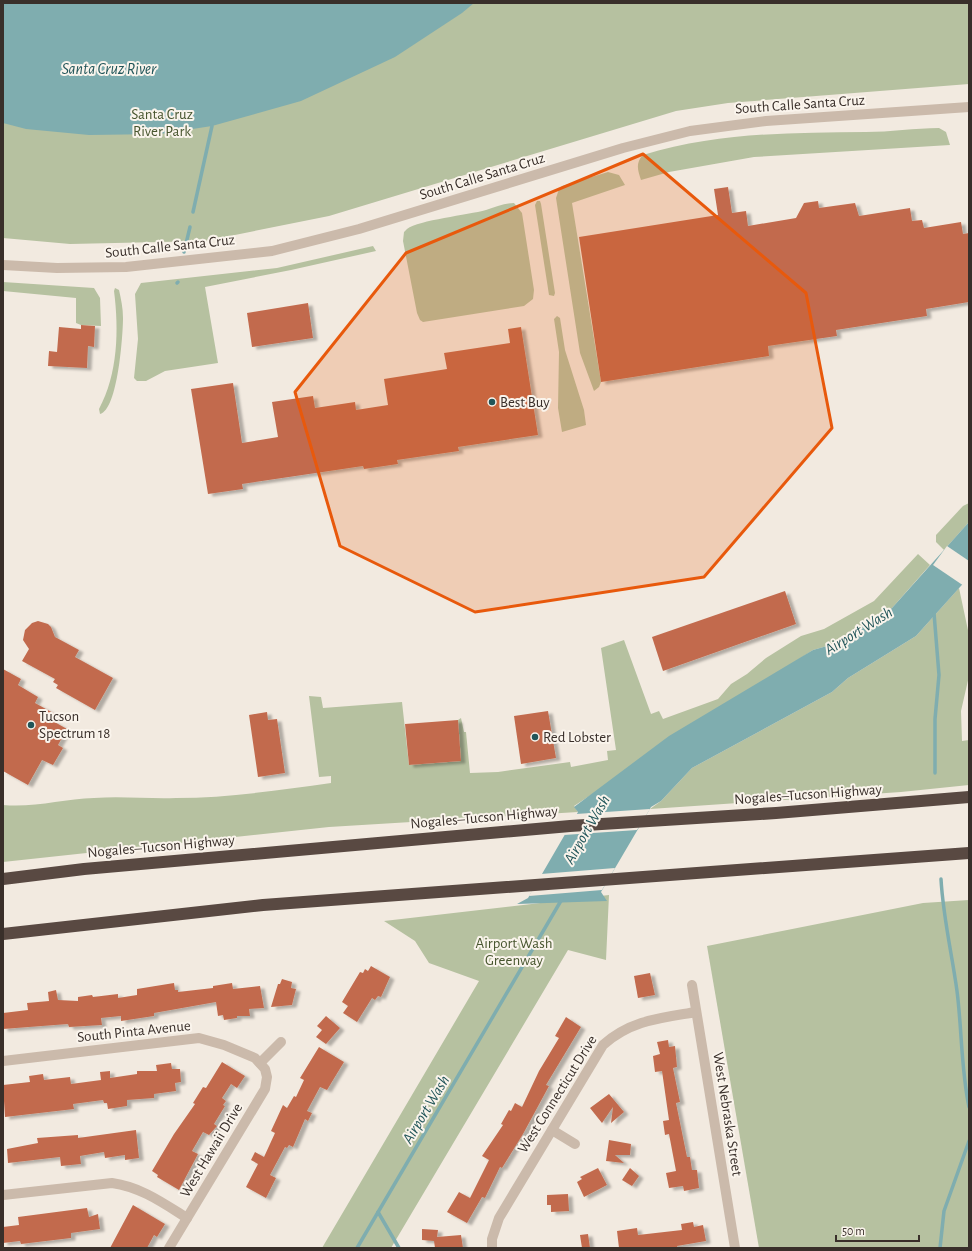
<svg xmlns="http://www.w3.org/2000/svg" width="972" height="1251" viewBox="0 0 972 1251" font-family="'Alegreya Sans',sans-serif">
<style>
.green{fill:#b6c1a0}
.water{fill:#7fadaf}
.pier{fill:#f2eae0}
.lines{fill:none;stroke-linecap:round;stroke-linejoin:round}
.stream{stroke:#7fadaf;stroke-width:3.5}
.building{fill:#c26b4e;filter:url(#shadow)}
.minor{stroke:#cbbaab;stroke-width:10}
.tertiary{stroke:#cbbaab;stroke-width:10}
.motorway{stroke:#594942;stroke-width:12}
.marked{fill:#e8590c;fill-opacity:0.2;stroke:#e8590c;stroke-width:3;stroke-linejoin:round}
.poi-dot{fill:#215559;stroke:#faf4ec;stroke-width:1.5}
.labels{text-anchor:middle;stroke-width:4;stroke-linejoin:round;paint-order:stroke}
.street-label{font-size:15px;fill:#392f2a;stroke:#faf4ec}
.park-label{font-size:15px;fill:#48562f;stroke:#faf4ec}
.poi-label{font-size:15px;fill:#392f2a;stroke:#faf4ec;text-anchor:start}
.water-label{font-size:16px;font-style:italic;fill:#215559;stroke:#faf4ec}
</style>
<defs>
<filter id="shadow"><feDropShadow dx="4.5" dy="2.5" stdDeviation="1" flood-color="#0004"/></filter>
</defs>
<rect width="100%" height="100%" fill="#f2eae0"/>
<g class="green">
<path d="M3 3H969V84L728 103 676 111 329 216 205 241 70 244 3 238Z"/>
<path d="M939 128 946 132 950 145 754 157 669 172 641 180C638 171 635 163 643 155 719 132 788 133 866 132 890 132 915 128 939 128Z"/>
<path d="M608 172 619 175 625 185 572 203 601 382 599 387 594 391 580 353 556 198 559 189 562 186Z"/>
<path d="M537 201H540L541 204 555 293 554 296 549 295 535 205Z"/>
<path d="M514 203 522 213 534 290 533 299 524 306 423 322 420 320 417 313 403 241 404 232 407 229C419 220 468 215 486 210 495 207 505 203 514 203Z"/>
<path d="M373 246 376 251 291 270 205 287 218 363 165 371 146 381H137L134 378 138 339 135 294 141 283 277 268Z"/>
<path d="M3 282 94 288 100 298 101 326 81 325 76 323V298L3 291Z"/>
<path d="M115 288 119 290C121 299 123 308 123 318 123 334 118 410 100 414L99 409C118 374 119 330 114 291Z"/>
<path d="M557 316 560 318 565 350 584 410 586 425 562 432 558 408 559 352 554 319Z"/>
<path d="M969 503V522L944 550 936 542V535L963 506Z"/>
<path d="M918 554 930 565 892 608 834 644 813 650 574 806 578 812 329 827 3 862V805C33 808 64 799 94 798 122 796 149 799 176 798 228 798 280 790 331 783V776L319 777 309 696 321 697 323 708 402 702 409 765 461 761 458 720 461 718 464 732H466L470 773 498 772 570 762 571 767 608 760 607 751 616 750 601 648 624 640 651 714 659 711 663 719 718 699 731 684 747 674 766 658 801 636 824 629 874 601Z"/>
<path d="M959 588 969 635V676L961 711 962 741 969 740V785L901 792 650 809 661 801 692 768 832 692 848 678 916 636Z"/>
<path d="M609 895 606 960 568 950 391 1248H322L479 981 429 963 415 941 384 921Z"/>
<path d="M969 900V1248H759L707 946 923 903Z"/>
</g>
<g class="water">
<path d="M3 3H474L462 13 395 57 301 101 212 126 160 134 89 135 26 129 3 123Z"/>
<path d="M969 522V577L916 636 848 678 832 692 692 768 661 801 651 807 601 892 607 901 517 904 528 898 578 812 574 807 669 736 813 650 834 644 892 608Z"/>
</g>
<g class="pier">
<path d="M947 546 969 561V580L964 586 933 565Z"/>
<path d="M650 809 637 830 564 835 576 814Z"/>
<path d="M615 868 602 890 529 896 541 874Z"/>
</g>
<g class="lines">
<g class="stream">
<path d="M193 212 212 126"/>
<path d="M184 252 190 227"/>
<path d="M177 283 178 282"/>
<path d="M934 613 939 675 935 719V773"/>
<path d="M941 879C943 917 952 954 957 991 962 1030 961 1069 969 1107"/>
<path d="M378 1212 399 1248"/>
<path d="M357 1248 562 899"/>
<path d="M940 1248 944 1211 969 1141"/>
</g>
</g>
<g class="building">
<path d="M728 187 732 213 746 211 748 226 796 218 804 203 818 201 819 208 855 203 859 216 910 208 912 221 922 220 924 228 961 222 963 234 969 233V302L926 309 927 316 836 330 837 336 768 346 769 356 601 382 579 237 718 215 714 189Z"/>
<path d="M308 303 313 338 252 347 247 313Z"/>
<path d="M81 325 95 326 94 347 88 346 87 368 48 366 49 351 57 352 59 327 81 329Z"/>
<path d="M521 327 538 435 458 447 459 451 397 460 398 464 364 469 363 466 242 484 243 489 208 494 191 389 233 383 242 443 278 437 272 402 313 396 315 408 355 402 356 410 388 405 384 379 447 369 444 353 510 343 508 329Z"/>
<path d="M785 591 796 624 663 671 652 637Z"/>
<path d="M38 621 48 624 51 627 55 637 79 650 75 657 113 678 95 710 56 688 58 685 53 682 55 679 22 661 29 649 23 640 25 630 32 623Z"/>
<path d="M3 669 21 679 18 685 38 697 35 703 55 714 51 720 67 729 58 745 63 748 53 765 42 760 28 785 3 771Z"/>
<path d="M548 711 556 758 521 764 514 716Z"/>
<path d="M267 712 268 720 277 719 285 773 258 777 249 715Z"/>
<path d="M458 720 461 761 409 765 405 724Z"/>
<path d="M371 966 390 977 381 997 378 996 375 1000 372 998 357 1022 343 1013 348 1006 342 1002 360 972 363 973 365 969 368 971Z"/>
<path d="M650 973 655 995 638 998 634 976Z"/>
<path d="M282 979 292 982 291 988 296 989 292 1005 271 1007 278 984H280Z"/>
<path d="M174 983 175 990H178V992L213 988V986L232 983 233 989 260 986 264 1008 249 1009 250 1016H237V1018L224 1020 223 1015 218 1016 216 1002 154 1013V1016L121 1021V1016L101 1018 102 1025 69 1027 68 1024 3 1029V1013L28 1010 27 1003 49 1001 48 992 56 990 58 1000 78 1001V997L92 995 93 997 118 994V998L137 995V989Z"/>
<path d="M326 1016 340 1028 326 1044 316 1037 322 1030 317 1026Z"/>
<path d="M566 1017 581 1027 546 1085 549 1086 523 1134 502 1168 500 1167 485 1198 482 1197 467 1223 447 1212 459 1192 470 1198 489 1160 482 1156 503 1125 501 1124 509 1110 511 1111 515 1103 522 1107 539 1071 559 1038 555 1036Z"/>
<path d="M668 1040 669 1047 675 1046 677 1067 673 1068 680 1102 676 1103 687 1157H690L692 1170H697L699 1188 684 1191 683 1186 669 1188 666 1173 676 1171 669 1134 665 1135 663 1121 669 1120 662 1071 655 1072 653 1056 660 1054 657 1042Z"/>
<path d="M319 1047 344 1062 327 1090 320 1087 307 1111 312 1113 308 1121 305 1119 293 1147 289 1145 287 1148 285 1147 270 1175 276 1178 266 1198 246 1187 258 1164 251 1160 255 1152 264 1157 275 1133 271 1131 283 1105 287 1108 294 1096 296 1097 304 1080 300 1078Z"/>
<path d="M222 1062 245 1076 237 1088 231 1084 222 1098 226 1101 223 1105 225 1106 214 1124 217 1126 209 1135 203 1132 192 1151 198 1154 179 1190 157 1177 158 1175 152 1171 174 1134 195 1104 193 1103 203 1087 206 1088Z"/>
<path d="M171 1063 172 1069H180L181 1082 175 1083 176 1091 154 1094V1098L127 1100V1106L108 1109 107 1103H104L103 1100 73 1104 74 1109 5 1117 3 1085 30 1082 29 1076 43 1074 44 1080 70 1077 71 1084 101 1080 100 1072 110 1071V1078L137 1074V1071H157L156 1065Z"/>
<path d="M609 1094 624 1112 611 1123 613 1107 602 1123 590 1108Z"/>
<path d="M136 1130 139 1158 125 1160V1155L105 1158 104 1152 80 1156 81 1164 61 1166 60 1157 8 1163 7 1149 38 1143 37 1138 78 1135V1138Z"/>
<path d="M609 1140 631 1144 630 1155H615L624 1163 606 1161Z"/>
<path d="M598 1168 607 1185 584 1197 577 1182 582 1179 580 1177Z"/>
<path d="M630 1168 639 1176 632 1186 622 1180Z"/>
<path d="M568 1194 569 1211 551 1212V1205H547V1195Z"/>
<path d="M133 1205 165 1224 157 1237 154 1235 147 1248H110Z"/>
<path d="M87 1208 89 1217 98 1214 100 1229 71 1233V1238L21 1244 20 1241 3 1243V1227L19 1225 18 1217Z"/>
<path d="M693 1222 694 1227 703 1225 706 1241 677 1246 678 1248H619L617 1231 637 1228 638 1235 682 1230 681 1224Z"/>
<path d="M422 1229 438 1230 437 1237 461 1235 463 1248H435L434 1241 422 1240Z"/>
<path d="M588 1234 590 1248H582L580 1235Z"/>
</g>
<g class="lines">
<g class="minor">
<path d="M692 985 735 1248"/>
<path d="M3 1061 199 1038 224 1045 255 1058 265 1069 267 1077 265 1089 169 1248"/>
<path d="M260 1063 281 1042"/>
<path d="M552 1130 575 1144"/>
<path d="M3 1195 112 1183C141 1187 163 1203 187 1218"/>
<path d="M492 1248V1239L499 1218 603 1045C631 1020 661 1018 696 1012"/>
</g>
<path class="tertiary" d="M3 265 57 268 126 267 272 251 359 229 623 148 690 131 766 121 969 107"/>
<g class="motorway">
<path d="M3 879 84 869 570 826 776 813 969 797"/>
<path d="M3 934 263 905 969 853"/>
</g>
</g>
<path class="marked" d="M643 154 806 293 832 428 704 577 475 612 340 546 295 392 406 253Z"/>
<g class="poi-dot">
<circle cx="492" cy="402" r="4"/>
<circle cx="31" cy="725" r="4"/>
<circle cx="535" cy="737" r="4"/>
</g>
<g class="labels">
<g class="street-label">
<text transform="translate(800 104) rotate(-4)" y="5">South Calle Santa Cruz</text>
<text transform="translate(482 176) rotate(-17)" y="5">South Calle Santa Cruz</text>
<text transform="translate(170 246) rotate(-6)" y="5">South Calle Santa Cruz</text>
<text transform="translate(808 794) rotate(-4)" y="5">Nogales–Tucson Highway</text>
<text transform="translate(484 817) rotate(-5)" y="5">Nogales–Tucson Highway</text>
<text transform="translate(161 846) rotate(-5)" y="5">Nogales–Tucson Highway</text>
<text transform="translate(134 1031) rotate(-6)" y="5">South Pinta Avenue</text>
<text transform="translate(557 1094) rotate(-58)" y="5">West Connecticut Drive</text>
<text transform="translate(728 1114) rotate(81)" y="5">West Nebraska Street</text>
<text transform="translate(211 1150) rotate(-59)" y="5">West Hawaii Drive</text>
</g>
<g class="park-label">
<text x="162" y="119">Santa Cruz<tspan x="162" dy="17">River Park</tspan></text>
<text x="514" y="948">Airport Wash<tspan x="514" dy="17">Greenway</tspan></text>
</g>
<g class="poi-label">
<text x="500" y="407">Best Buy</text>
<text x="39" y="721">Tucson<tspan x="39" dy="17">Spectrum 18</tspan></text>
<text x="543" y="742">Red Lobster</text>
</g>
<g class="water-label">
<text x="109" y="74">Santa Cruz River</text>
<text transform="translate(858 630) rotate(-32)" y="6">Airport Wash</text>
<text transform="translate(586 829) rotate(-60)" y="6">Airport Wash</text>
<text transform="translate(425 1109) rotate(-59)" y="6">Airport Wash</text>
</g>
</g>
<rect width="972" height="1251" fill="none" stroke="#392f2a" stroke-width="8"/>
<path d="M836 1235v6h83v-6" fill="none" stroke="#392f2a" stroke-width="2"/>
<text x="842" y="1235" font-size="12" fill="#392f2a" stroke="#faf4ec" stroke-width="3" paint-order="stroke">50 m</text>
</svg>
